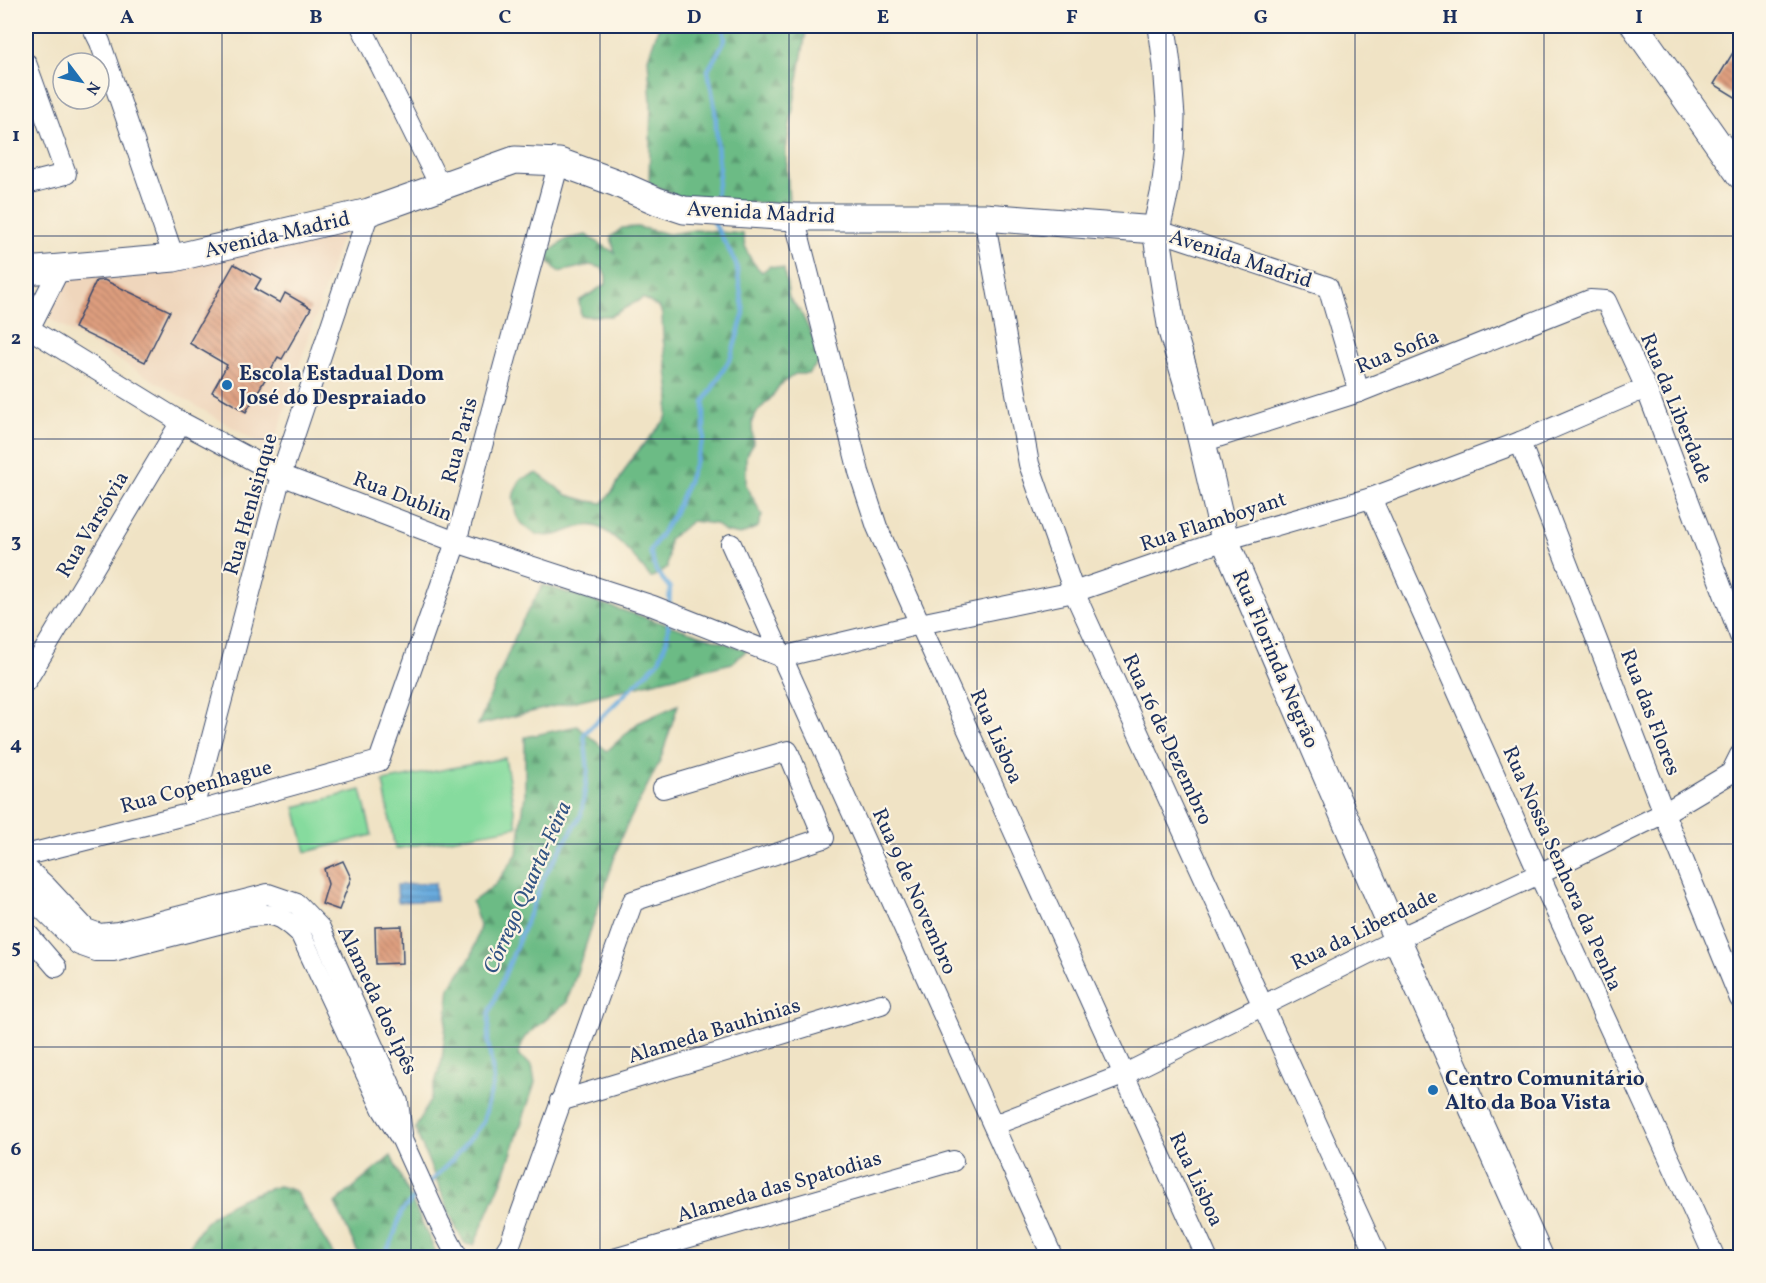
<svg xmlns="http://www.w3.org/2000/svg" width="1766" height="1283" viewBox="0 0 1766 1283" font-family="Vollkorn,serif">
<style>
.built{fill:#efd6bc}
.forest{fill:url(#forest-firs);stroke:#447572;stroke-width:1.5}
.pitch{fill:#86db9e;stroke:#50857e;stroke-width:1.5}
.water{fill:url(#water-rules);stroke:#426e9e;stroke-width:1.5}
.lines{fill:none;stroke-linecap:round;stroke-linejoin:round}
.stream{stroke:#69acde;stroke-width:4.5}
.building{fill:url(#building-back-hatch)}
.street-casing{stroke:#3b4a6d;stroke-width:22}
.secondary-casing{stroke:#3b4a6d;stroke-width:29}
.street{stroke:#fff;stroke-width:20}
.secondary{stroke:#fff;stroke-width:27}
.grid{fill:none;stroke:#1b2f5e;stroke-width:1.5;stroke-opacity:0.55}
.poi-dot{fill:#1f6fb2;stroke:#fcf5e5;stroke-width:2}
.labels{text-anchor:middle;stroke-width:4.5;stroke-linejoin:round;paint-order:stroke}
.street-label{font-size:21px;fill:#1b2f5e;stroke:#fcf5e5}
.poi-label{font-size:21px;font-weight:bold;fill:#1b2f5e;stroke:#fcf5e5;text-anchor:start}
.water-label{font-size:22px;font-style:italic;fill:#325484;stroke:#fcf5e5}
.neatline{fill:none;stroke:#1b2f5e;stroke-width:2}
.grid-label{font-size:20px;text-anchor:middle;font-weight:bold;fill:#1b2f5e}
</style>
<defs>
<pattern id="forest-firs" width="22" height="20" patternUnits="userSpaceOnUse" patternTransform="scale(1.5)"><rect width="22" height="20" fill="#6cbb85"/><path d="M5 1l3.5 6h-7zM16 11l3.5 6h-7z" fill="#589870"/></pattern>
<pattern id="water-rules" width="6" height="5" patternUnits="userSpaceOnUse" patternTransform="scale(1.5)"><rect width="6" height="5" fill="#69acde"/><path d="M0 2.5h6" fill="none" stroke="#568cb7"/></pattern>
<pattern id="building-back-hatch" width="6" height="6" patternUnits="userSpaceOnUse" patternTransform="scale(1.5)"><rect width="6" height="6" fill="#de9e7e"/><path d="M-1 5l2 2M0 0l6 6M5-1l2 2" fill="none" stroke="#b3816a"/></pattern>
</defs>
<rect width="100%" height="100%" fill="#fcf5e5"/>
<filter id="ink" filterUnits="userSpaceOnUse"><feTurbulence type="fractalNoise" baseFrequency=".0167" numOctaves="2"/><feDisplacementMap in="SourceGraphic" scale="12" xChannelSelector="R" yChannelSelector="G"/><feConvolveMatrix kernelMatrix="1 2 1 2 8 2 1 2 1" color-interpolation-filters="sRGB"/></filter>
<filter id="wash" filterUnits="userSpaceOnUse"><feTurbulence type="fractalNoise" baseFrequency=".008" numOctaves="4" result="noise"/><feDisplacementMap in="SourceGraphic" scale="24" xChannelSelector="R" yChannelSelector="G"/><feGaussianBlur stdDeviation="1.35" result="paint"/><feColorMatrix in="noise" values="0 0 0 0 0 0 0 0 0 0 0 0 0 0 0 0 0 1.4 0 .05"/><feComposite in="paint" operator="in"/></filter>
<g filter="url(#wash)">
<rect width="100%" height="100%" fill="#f0e3c5"/>
<path class="built" d="M344 228 272 451 48 318V304L64 277Z"/>
<g class="forest">
<path d="M659 26H807L786 150 789 203 708 202 680 197 649 183 651 102 648 58Z"/>
<path d="M637 227 669 234 695 230 743 234C745 250 749 260 762 272L770 266 784 269 789 298 800 311 807 325 819 352V362L808 374H795L779 386 771 398 757 412 752 421 753 445 746 456V485L762 515 758 527 740 535 725 532 715 524 692 521 669 539 667 568 651 578C636 560 620 537 598 527 576 518 553 550 527 528 522 523 518 521 516 514 512 494 512 496 521 479L537 473 567 495 588 501 603 503 614 489 632 458 666 419 670 394 663 338 662 315 660 308 643 298 611 316H581L579 301 606 284V276L602 268 590 265 559 272 549 262V252L567 239 586 235 615 253 611 237 622 228Z"/>
<path d="M543 585 747 650 732 663 478 725 520 625Z"/>
<path d="M678 705 660 761 622 835 567 1002 524 1038 518 1056 532 1065 535 1083 503 1178 474 1245 465 1244 456 1228 415 1129 430 1100 442 1060 450 987 472 955 480 926 472 902 496 884 517 854 525 795V737L577 726 607 751 638 723Z"/>
<path d="M391 1156 438 1257H360L335 1203Z"/>
<path d="M279 1186 295 1191 335 1257H184C190 1246 197 1230 207 1221 226 1202 254 1193 279 1186Z"/>
</g>
<g class="pitch">
<path d="M505 758 517 827 395 849 383 781Z"/>
<path d="M361 790 372 835 306 852 295 807Z"/>
</g>
<path class="water" d="M435 883 436 900 398 902 397 885Z"/>
<g class="lines">
<g class="stream">
<path d="M715 204 719 174 715 108 708 70 725 40 723 26"/>
<path d="M669 606 670 588 656 571 650 551 674 514 687 484 704 438V402L731 357 744 313 736 263 713 221"/>
<path d="M427 1185 454 1158 483 1122 494 1080 488 1041 489 1014 545 875 581 815 588 770 584 734 659 661 667 639 669 618"/>
<path d="M383 1258 393 1238 402 1211 419 1193"/>
</g>
</g>
<g id="blocks">
<g class="building">
<path d="M1740 41V100L1714 84Z"/>
<path d="M234 264 261 279 255 289 280 303 285 293 311 308 282 359 278 357 246 412 212 392 227 365 189 343Z"/>
<path d="M104 280 170 311 145 362 74 328 96 281Z"/>
<path d="M343 861 351 878 339 910 322 904 328 884 324 869Z"/>
<path d="M402 926 403 963 376 964 375 927Z"/>
</g>
</g>
</g>
<g filter="url(#ink)">
<use href="#blocks" fill-opacity="0" stroke="#3b4a6d" stroke-width="1.5"/>
<g class="lines">
<g class="street-casing">
<g id="street">
<path d="M92 26 100 42 174 258"/>
<path d="M361 26 441 188"/>
<path d="M26 63 66 174 26 184"/>
<path d="M794 217 859 472 877 527 920 624 1207 1258"/>
<path d="M984 217 1029 464 1074 592 1378 1258"/>
<path d="M1156 230 1328 287 1359 392"/>
<path d="M30 329 181 422 281 475 456 542 653 606 782 657"/>
<path d="M26 335 60 268"/>
<path d="M1202 442 1359 392 1590 300 1606 301 1646 388 1740 636"/>
<path d="M1520 442 1664 813 1740 999"/>
<path d="M1371 498 1539 874 1715 1258"/>
<path d="M731 544 1053 1258"/>
<path d="M782 657 920 624 1074 592 1225 540 1371 498 1520 442 1646 388"/>
<path d="M26 681 181 422"/>
<path d="M192 813 281 475 369 212"/>
<path d="M26 855 192 813 379 761 456 542 559 162"/>
<path d="M26 868 46 886 86 929 100 934 118 932 268 894 297 904 320 928 398 1102 402 1134"/>
<path d="M26 895 33 900 79 945 96 951H113L245 917C274 913 279 913 300 933L383 1110 402 1140 440 1224 458 1258"/>
<path d="M26 932 56 967"/>
<path d="M560 1101 881 1004"/>
<path d="M994 1125 1123 1075 1397 939 1539 874 1664 813 1731 773 1740 755"/>
<path d="M501 1258 510 1244 633 901 824 838 788 751 663 788"/>
<path d="M617 1258 953 1161"/>
</g>
</g>
<g class="secondary-casing">
<g id="secondary">
<path d="M1162 26 1167 65 1171 117 1170 149 1165 190 1156 230 1172 331 1191 395 1225 540 1397 939 1540 1258"/>
<path d="M1635 26 1740 175"/>
<path d="M26 271 174 258 369 212 515 160 559 162 614 182 657 201 684 210 794 217H984L1156 230"/>
</g>
</g>
<use href="#street" class="street"/>
<use href="#secondary" class="secondary"/>
</g>
</g>
<path class="grid" d="M222 26V1258M411 26V1258M600 26V1258M789 26V1258M977 26V1258M1166 26V1258M1355 26V1258M1544 26V1258M26 236H1740M26 439H1740M26 642H1740M26 844H1740M26 1047H1740"/>
<g class="poi-dot">
<circle cx="227" cy="385" r="6"/>
<circle cx="1433" cy="1090" r="6"/>
</g>
<g class="labels">
<g class="street-label">
<text transform="translate(761 212) rotate(3)" y="7">Avenida Madrid</text>
<text transform="translate(277 234) rotate(-13)" y="7">Avenida Madrid</text>
<text transform="translate(1241 258) rotate(18)" y="7">Avenida Madrid</text>
<text transform="translate(1397 351) rotate(-22)" y="7">Rua Sofia</text>
<text transform="translate(1677 408) rotate(68)" y="7">Rua da Liberdade</text>
<text transform="translate(459 440) rotate(-75)" y="7">Rua Paris</text>
<text transform="translate(403 496) rotate(21)" y="7">Rua Dublin</text>
<text transform="translate(250 504) rotate(-74)" y="7">Rua Henlsinque</text>
<text transform="translate(1213 521) rotate(-18)" y="7">Rua Flamboyant</text>
<text transform="translate(92 524) rotate(-59)" y="7">Rua Varsóvia</text>
<text transform="translate(1276 659) rotate(67)" y="7">Rua Florinda Negrão</text>
<text transform="translate(1651 712) rotate(69)" y="7">Rua das Flores</text>
<text transform="translate(997 736) rotate(66)" y="7">Rua Lisboa</text>
<text transform="translate(1168 739) rotate(65)" y="7">Rua 16 de Dezembro</text>
<text transform="translate(196 786) rotate(-15)" y="7">Rua Copenhague</text>
<text transform="translate(1563 868) rotate(66)" y="7">Rua Nossa Senhora da Penha</text>
<text transform="translate(915 891) rotate(66)" y="7">Rua 9 de Novembro</text>
<text transform="translate(1364 929) rotate(-26)" y="7">Rua da Liberdade</text>
<text transform="translate(378 1000) rotate(65)" y="7">Alameda dos Ipês</text>
<text transform="translate(714 1030) rotate(-17)" y="7">Alameda Bauhinias</text>
<text transform="translate(1197 1179) rotate(65)" y="7">Rua Lisboa</text>
<text transform="translate(779 1186) rotate(-16)" y="7">Alameda das Spatodias</text>
</g>
<g class="poi-label">
<text x="239" y="380">Escola Estadual Dom<tspan x="239" dy="24">José do Despraiado</tspan></text>
<text x="1445" y="1085">Centro Comunitário<tspan x="1445" dy="24">Alto da Boa Vista</tspan></text>
</g>
<g class="water-label">
<text transform="translate(526 887) rotate(-66)" y="8">Córrego Quarta-Feira</text>
</g>
</g>
<rect width="1766" height="1283" fill="none" stroke="#fcf5e5" stroke-width="66"/>
<g transform="translate(81 81) rotate(122)"><circle r="28" fill="#fcf5e5" stroke="#a2a6af" stroke-width="1.5"/>
<path d="M0-4.5L10 22L0 15L-10 22Z" fill="#1f6fb2"/>
<text y="-9" font-size="16" font-weight="bold" text-anchor="middle" fill="#1b2f5e">N</text>
</g>
<rect x="33" y="33" width="1700" height="1217" class="neatline"/>
<g class="grid-label">
<text x="127" y="23">A</text>
<text x="316" y="23">B</text>
<text x="505" y="23">C</text>
<text x="694" y="23">D</text>
<text x="883" y="23">E</text>
<text x="1072" y="23">F</text>
<text x="1261" y="23">G</text>
<text x="1450" y="23">H</text>
<text x="1639" y="23">I</text>
<text x="16" y="141">1</text>
<text x="16" y="344">2</text>
<text x="16" y="547">3</text>
<text x="16" y="750">4</text>
<text x="16" y="953">5</text>
<text x="16" y="1155">6</text>
</g>
</svg>
